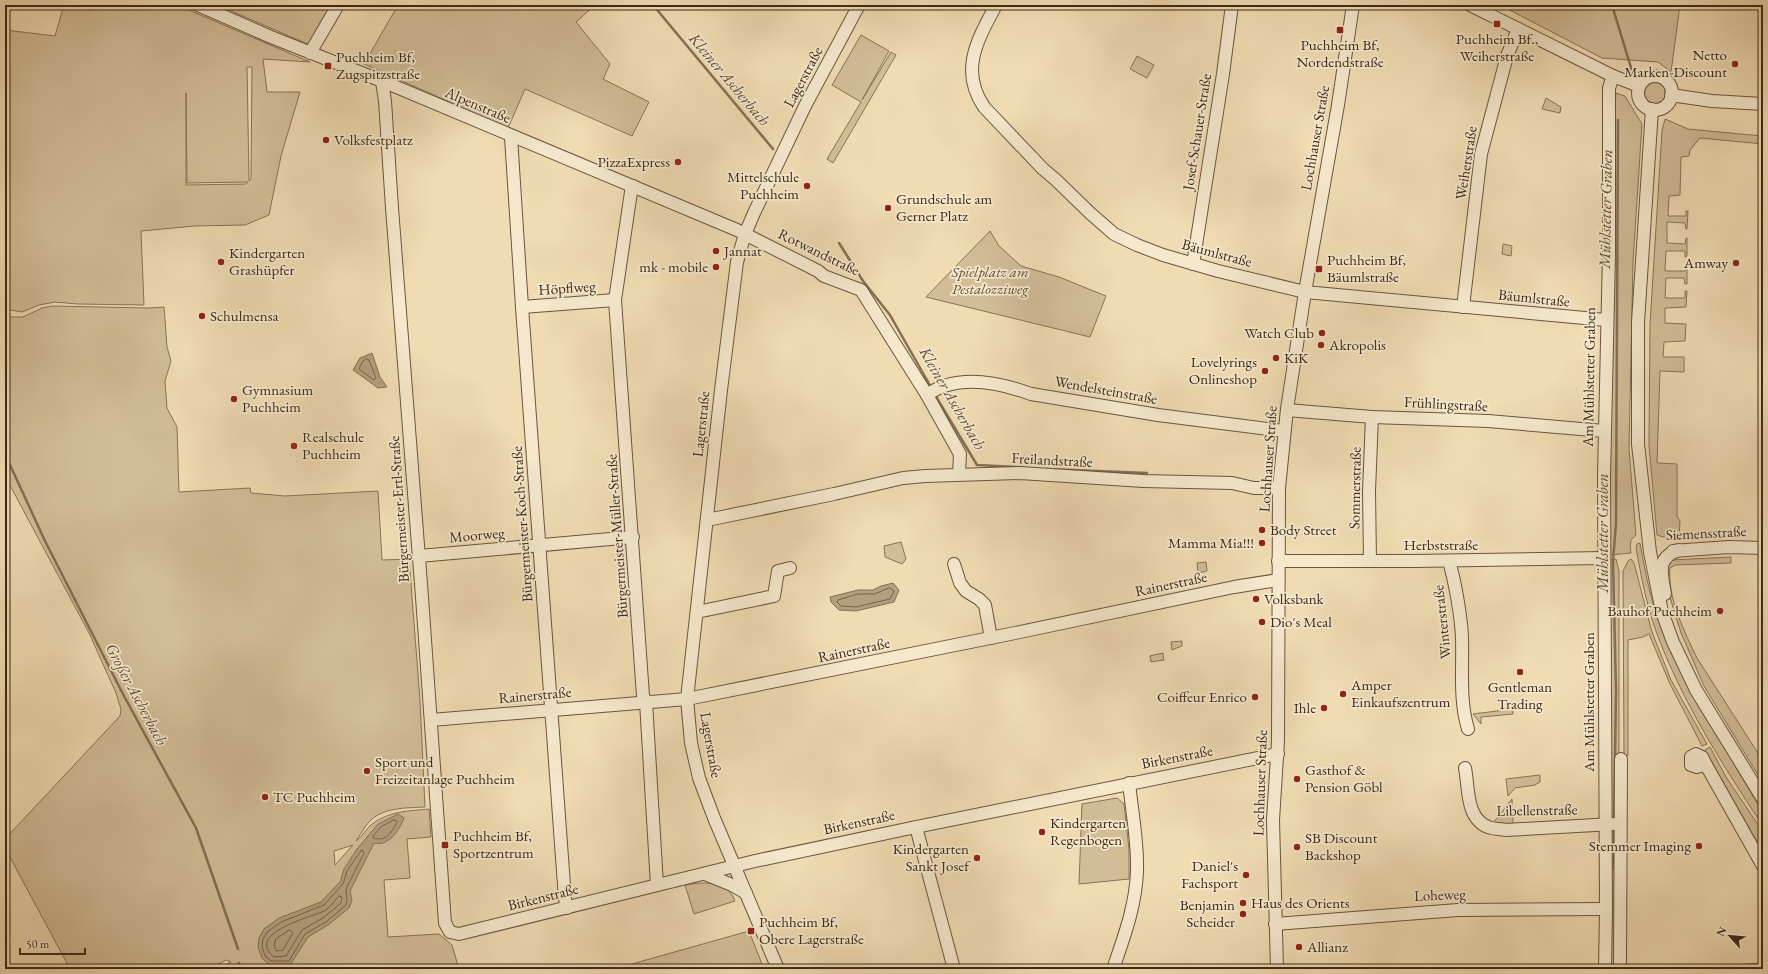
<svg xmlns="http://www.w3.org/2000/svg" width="1768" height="974" viewBox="0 0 1768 974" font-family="'EB Garamond',serif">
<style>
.green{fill:#d2bd97;stroke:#887256;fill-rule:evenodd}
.water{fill:#b39e7d;stroke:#846f54}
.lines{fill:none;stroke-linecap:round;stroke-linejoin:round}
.shore{stroke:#78634a;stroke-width:1}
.stream{stroke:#846f54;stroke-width:2.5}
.minor-casing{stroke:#6a553d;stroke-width:14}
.minor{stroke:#f5e8cd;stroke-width:12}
.poi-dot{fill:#8f2418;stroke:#f5e8cd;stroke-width:1.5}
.labels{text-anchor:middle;stroke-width:3.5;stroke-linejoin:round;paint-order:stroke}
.poi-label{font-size:15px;fill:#3d2816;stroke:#f5e8cd;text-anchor:start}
.street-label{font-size:15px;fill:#3d2816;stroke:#f5e8cd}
.park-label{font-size:15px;font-style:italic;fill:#624d36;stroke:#f5e8cd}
.water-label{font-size:16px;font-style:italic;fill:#604b35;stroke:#f5e8cd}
</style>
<rect width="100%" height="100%" fill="#f0dbb2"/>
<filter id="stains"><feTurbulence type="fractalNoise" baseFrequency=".005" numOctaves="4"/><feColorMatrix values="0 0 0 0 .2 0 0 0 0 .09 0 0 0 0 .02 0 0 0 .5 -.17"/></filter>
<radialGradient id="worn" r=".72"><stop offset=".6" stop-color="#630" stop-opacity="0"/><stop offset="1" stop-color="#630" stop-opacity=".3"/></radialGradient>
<g class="green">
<path d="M110 5H177L310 62 263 59 267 92H300L281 156 269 215 245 225 195 226 141 231 144 305 78 304 55 302 39 305 22 312 5 309V30L55 36 63 8 91 10ZM247 67H252L251 179 249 181ZM186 93 187 183 248 182 246 184 186 185Z"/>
<path d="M217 5H333L310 45Z"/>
<path d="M398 5H595L576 22 610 64 603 79 649 102 632 136 525 89 508 128 364 64Z"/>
<path d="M1500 5H1680L1671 72 1658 62 1602 58Z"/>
<path d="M861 35 889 51 862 100 891 52 896 55 833 163 827 159 861 102 832 85Z"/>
<path d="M1137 56 1154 65 1147 78 1130 69Z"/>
<circle cx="1655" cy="93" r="13"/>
<path d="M1616 93 1625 96 1642 124 1633 262 1629 449 1636 535C1629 540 1630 545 1631 553L1609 555 1614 121Z"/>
<path d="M1546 98 1561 107 1560 113 1542 109Z"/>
<path d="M1665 119 1688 129 1762 136 1763 144 1700 138 1690 150 1689 156 1681 157 1680 195 1669 196 1668 216H1686V211H1688L1687 229H1686L1685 223 1667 222V243L1685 244 1686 238H1687V256L1685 257V251H1666L1665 271H1685V265H1687V284H1685L1684 278H1666L1665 298H1685V291H1687L1686 307 1665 308V323L1686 324 1685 341 1664 342 1663 357H1684V372L1660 371 1657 463 1677 464V516L1680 521 1679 539 1663 537 1657 535 1649 445 1650 324 1662 131Z"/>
<path d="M990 231 999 246 1021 266 1059 277 1106 296 1090 337 926 297Z"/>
<path d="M1503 244 1512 246 1511 256 1502 254Z"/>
<path d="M52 306 149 308 164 307 167 347 171 361 165 381 167 408 177 427 179 492 250 488 251 493 285 496 378 491 382 560 409 559 420 700 425 807C407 808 381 807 368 823 364 828 360 835 356 841 362 837 366 829 371 825 388 811 409 811 429 809L431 837 407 839 410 878 384 880 388 937 439 934 452 945 459 969H218L231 962 226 960 209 969H70L5 848V839L120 716 121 709 116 693 89 633 5 476V317H23L42 308ZM353 845 335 865 334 851Z"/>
<path d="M901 542 906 559 902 564 885 557 884 546Z"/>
<path d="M1640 543C1645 572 1651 602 1662 629 1688 693 1728 752 1763 813V826C1722 764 1681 700 1656 631 1646 604 1641 575 1636 548L1637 544Z"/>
<path d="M1731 557V563L1675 565 1670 568C1667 597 1685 633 1697 658L1763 761V783L1704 686 1681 633 1668 591 1666 564 1671 560Z"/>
<path d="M1616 559 1619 571V820L1609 821 1610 560Z"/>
<path d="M1631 559 1634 563 1652 632 1671 680 1707 744 1702 746 1670 684 1649 634 1643 637 1628 640V756H1624L1623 571 1628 561Z"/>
<path d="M1206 562 1207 571 1198 573 1197 563Z"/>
<path d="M1182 641V646L1172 650 1171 642Z"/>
<path d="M1163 653 1164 660 1151 662 1150 656Z"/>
<path d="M1513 709V714L1481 717V724L1473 714Z"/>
<path d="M1710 747 1726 777 1763 832V853L1705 750Z"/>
<path d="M1540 775V782L1535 785 1515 788 1508 796 1506 779Z"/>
<path d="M1117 798 1124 804 1129 849V879L1079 884 1082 804Z"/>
<path d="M1512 799 1513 824 1493 823Z"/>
<rect x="1609" y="830" width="9" height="139"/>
<path d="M700 883C717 883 728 884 735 901L694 914 685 885Z"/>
<path d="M749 931 764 969H614Z"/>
<path d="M1763 963V966L1759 969H1753L1752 966 1746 967V964Z"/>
</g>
<g class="water">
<path d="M372 353 380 377 387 387 378 388 353 370 360 358Z"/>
<path d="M893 583 899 590 894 602 856 611 839 610 831 602 830 597 858 590H873L881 586Z"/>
<path d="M398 814 404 818C399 831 388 847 374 843L350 891 352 900 349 908 328 925 308 937 290 965 270 966 262 958 258 947 259 938 264 929 279 918 321 902 340 882 344 869 357 849 378 824Z"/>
</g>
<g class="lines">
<g class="shore">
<path d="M367 359 369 360 376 378 374 380 359 369 363 361Z"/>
<path d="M890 588 894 591 890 599 856 607 841 606 837 602 838 600 858 594H874Z"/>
<path d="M394 820 397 821V823C391 833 386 842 373 838V836L381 827Z"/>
<path d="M362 850 364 853 346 889 347 900 346 905 326 922 305 934 289 961H271L265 956 262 946 263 939 267 932 281 922 324 905 343 884 347 871Z"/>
<path d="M339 896 342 897 341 903 323 918 302 930 286 956 274 957C244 932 314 917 326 910 331 906 335 900 339 896Z"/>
<path d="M290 930 293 933 283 950 276 951 274 945 276 939Z"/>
</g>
<g class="stream">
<path d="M653 5 773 149"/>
<path d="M1612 5 1632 71"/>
<path d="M839 243 863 281 890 315 932 389"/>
<path d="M935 395 977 465 1016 467"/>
<path d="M5 454 45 541 124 696 196 828 238 949"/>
<path d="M1047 469 1147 473"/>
<path d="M1614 821 1616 691 1613 561 1616 523 1618 120"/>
<path d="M1614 828V869"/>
<path d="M239 963 241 969"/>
</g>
<g class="minor-casing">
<g id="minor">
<path d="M198 5 271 37 382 81 737 230 818 271 824 276 861 290 927 395 960 454 959 474"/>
<path d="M996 5C978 39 959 70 984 107L1043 169 1056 180 1090 213 1114 234 1137 245 1163 255 1218 271 1305 292 1606 320"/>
<path d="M1470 5 1613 76 1639 86"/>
<path d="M310 53 338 5"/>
<circle cx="1655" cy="93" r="17"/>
<path d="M382 81 385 101 392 208 422 597 445 923 450 932 459 934 755 861 916 827 1278 754"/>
<path d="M1671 95 1712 101 1763 104"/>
<path d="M1652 109 1638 322V444L1650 552 1662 612 1673 642 1696 690 1763 799"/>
<path d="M511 137 522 307 565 899 567 908"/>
<path d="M633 186 631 192 615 300 643 696 646 702 657 885"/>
<path d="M1193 264 1223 74 1232 5"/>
<path d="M522 307 615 300"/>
<path d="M1463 307 1481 154 1507 56 1518 29"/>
<path d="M927 395C957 373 998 382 1031 394L1158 415 1284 431"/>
<path d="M1287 410 1372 417 1488 421 1604 431"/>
<path d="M707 520 834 494 903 478 925 476 1020 473 1143 481 1232 483 1254 488H1279"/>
<path d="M1673 551 1729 547 1763 548"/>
<path d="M419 556 633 537"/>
<path d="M1278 561H1415L1604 558"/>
<path d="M1370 561 1369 491 1372 417"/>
<path d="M1449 561C1455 582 1461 615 1462 637 1463 667 1459 700 1468 729"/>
<path d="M954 564 960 583 966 591 979 599 985 605 991 638"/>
<path d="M1665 594C1662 574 1655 558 1679 550"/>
<path d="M697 612 774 596 778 571 790 568"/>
<path d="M431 720 687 699 1015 633 1234 587 1278 580"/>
<path d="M1696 754 1702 757 1706 765 1697 767 1691 765V757Z"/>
<path d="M1706 765 1763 866"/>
<path d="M1465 768C1469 787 1465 821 1491 828 1496 829 1501 829 1506 830L1613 824"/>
<path d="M916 827 954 969"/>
<path d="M705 874 732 885 746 893"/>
<path d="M1275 924 1458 910 1606 909"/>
<path d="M778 969 714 818 699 778 691 743 687 699 721 390 737 262 745 234 754 213 805 106 859 5"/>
<path d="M1113 969C1124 937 1136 905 1137 871 1138 842 1132 812 1129 783"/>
<path d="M1277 969 1273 820 1278 741 1279 488 1287 409 1305 292 1338 105 1353 5"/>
<path d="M1605 969 1606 909 1604 476 1609 253V88L1613 76"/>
<path d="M1620 969 1621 759"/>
</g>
</g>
<use href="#minor" class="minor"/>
</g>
<g class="poi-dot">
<rect x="1493" y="20" width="8" height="8" rx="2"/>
<rect x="1336" y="26" width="8" height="8" rx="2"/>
<circle cx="1735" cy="64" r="4"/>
<rect x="324" y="62" width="8" height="8" rx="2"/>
<circle cx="326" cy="140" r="4"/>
<circle cx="678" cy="162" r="4"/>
<circle cx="807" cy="186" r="4"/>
<circle cx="888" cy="208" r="4"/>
<circle cx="716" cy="251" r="4"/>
<circle cx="221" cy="262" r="4"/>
<circle cx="1736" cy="263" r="4"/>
<circle cx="716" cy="267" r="4"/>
<rect x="1315" y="265" width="8" height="8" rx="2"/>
<circle cx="202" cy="316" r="4"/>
<circle cx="1322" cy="333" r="4"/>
<circle cx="1321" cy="345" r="4"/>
<circle cx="1276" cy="358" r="4"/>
<circle cx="1265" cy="371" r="4"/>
<circle cx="234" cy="399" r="4"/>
<circle cx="294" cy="446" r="4"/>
<circle cx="1262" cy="530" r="4"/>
<circle cx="1262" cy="543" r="4"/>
<circle cx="1256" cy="599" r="4"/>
<circle cx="1720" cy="611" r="4"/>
<circle cx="1262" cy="622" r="4"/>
<circle cx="1520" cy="672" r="4"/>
<circle cx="1343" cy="694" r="4"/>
<circle cx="1255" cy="697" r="4"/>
<circle cx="1324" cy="708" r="4"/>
<circle cx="367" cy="771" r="4"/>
<circle cx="1297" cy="779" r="4"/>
<circle cx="265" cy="797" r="4"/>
<circle cx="1042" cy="832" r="4"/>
<rect x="441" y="841" width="8" height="8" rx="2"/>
<circle cx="1699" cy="846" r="4"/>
<circle cx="1297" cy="847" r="4"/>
<circle cx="977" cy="858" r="4"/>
<circle cx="1246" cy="875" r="4"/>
<circle cx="1243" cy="903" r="4"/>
<circle cx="1243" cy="914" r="4"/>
<rect x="747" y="927" width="8" height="8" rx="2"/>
<circle cx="1299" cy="947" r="4"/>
</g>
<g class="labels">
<g class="poi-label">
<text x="1497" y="44" text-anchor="middle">Puchheim Bf.,<tspan x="1497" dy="17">Weiherstraße</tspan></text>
<text x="1340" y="50" text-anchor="middle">Puchheim Bf,<tspan x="1340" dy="17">Nordendstraße</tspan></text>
<text x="1727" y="60" text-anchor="end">Netto<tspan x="1727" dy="17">Marken-Discount</tspan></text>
<text x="336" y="62">Puchheim Bf,<tspan x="336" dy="17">Zugspitzstraße</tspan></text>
<text x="334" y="145">Volksfestplatz</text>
<text x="670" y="167" text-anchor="end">PizzaExpress</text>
<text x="799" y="182" text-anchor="end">Mittelschule<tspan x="799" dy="17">Puchheim</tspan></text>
<text x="896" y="204">Grundschule am<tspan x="896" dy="17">Gerner Platz</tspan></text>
<text x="724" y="256">Jannat</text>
<text x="229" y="258">Kindergarten<tspan x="229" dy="17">Grashüpfer</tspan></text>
<text x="1327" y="265">Puchheim Bf,<tspan x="1327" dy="17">Bäumlstraße</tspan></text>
<text x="1728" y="268" text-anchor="end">Amway</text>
<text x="708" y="272" text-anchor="end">mk - mobile</text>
<text x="210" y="321">Schulmensa</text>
<text x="1314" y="338" text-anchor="end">Watch Club</text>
<text x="1329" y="350">Akropolis</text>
<text x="1284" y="363">KiK</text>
<text x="1257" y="367" text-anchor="end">Lovelyrings<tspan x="1257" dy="17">Onlineshop</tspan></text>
<text x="242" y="395">Gymnasium<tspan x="242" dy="17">Puchheim</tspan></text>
<text x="302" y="442">Realschule<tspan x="302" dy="17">Puchheim</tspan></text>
<text x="1270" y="535">Body Street</text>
<text x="1254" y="548" text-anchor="end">Mamma Mia!!!</text>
<text x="1264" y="604">Volksbank</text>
<text x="1712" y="616" text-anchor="end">Bauhof Puchheim</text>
<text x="1270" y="627">Dio's Meal</text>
<text x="1351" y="690">Amper<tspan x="1351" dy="17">Einkaufszentrum</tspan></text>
<text x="1520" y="692" text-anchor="middle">Gentleman<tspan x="1520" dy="17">Trading</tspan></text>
<text x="1247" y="702" text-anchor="end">Coiffeur Enrico</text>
<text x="1316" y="713" text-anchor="end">Ihle</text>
<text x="375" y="767">Sport und<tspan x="375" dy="17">Freizeitanlage Puchheim</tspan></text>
<text x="1305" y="775">Gasthof &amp;<tspan x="1305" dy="17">Pension Göbl</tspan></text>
<text x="273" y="802">TC Puchheim</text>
<text x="1050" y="828">Kindergarten<tspan x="1050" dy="17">Regenbogen</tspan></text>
<text x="453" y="841">Puchheim Bf,<tspan x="453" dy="17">Sportzentrum</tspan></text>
<text x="1305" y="843">SB Discount<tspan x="1305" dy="17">Backshop</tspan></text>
<text x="1691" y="851" text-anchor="end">Stemmer Imaging</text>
<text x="969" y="854" text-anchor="end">Kindergarten<tspan x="969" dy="17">Sankt Josef</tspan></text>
<text x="1238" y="871" text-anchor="end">Daniel's<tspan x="1238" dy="17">Fachsport</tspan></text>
<text x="1251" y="908">Haus des Orients</text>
<text x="1235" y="910" text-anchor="end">Benjamin<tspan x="1235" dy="17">Scheider</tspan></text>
<text x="759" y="927">Puchheim Bf,<tspan x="759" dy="17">Obere Lagerstraße</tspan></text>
<text x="1307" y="952">Allianz</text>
</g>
<g class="street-label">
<text transform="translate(803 77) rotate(-62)" y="5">Lagerstraße</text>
<text transform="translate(478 105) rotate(23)" y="5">Alpenstraße</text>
<text transform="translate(1197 132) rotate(-81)" y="5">Josef-Schauer-Straße</text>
<text transform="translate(1315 138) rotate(-80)" y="5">Lochhauser Straße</text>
<text transform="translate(1466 163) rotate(-81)" y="5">Weiherstraße</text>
<text transform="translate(819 252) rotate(26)" y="5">Rotwandstraße</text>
<text transform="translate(1217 253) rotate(15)" y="5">Bäumlstraße</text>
<text transform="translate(567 288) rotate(-4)" y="5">Höpflweg</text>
<text transform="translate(1534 298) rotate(6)" y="5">Bäumlstraße</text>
<text transform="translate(1589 377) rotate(-89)" y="5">Am Mühlstetter Graben</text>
<text transform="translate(1106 390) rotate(10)" y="5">Wendelsteinstraße</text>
<text transform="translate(1446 404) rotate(3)" y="5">Frühlingstraße</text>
<text transform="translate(701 424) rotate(-84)" y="5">Lagerstraße</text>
<text transform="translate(1268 459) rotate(-86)" y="5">Lochhauser Straße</text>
<text transform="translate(1052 460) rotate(3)" y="5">Freilandstraße</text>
<text transform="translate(1355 488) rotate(-89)" y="5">Sommerstraße</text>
<text transform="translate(399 509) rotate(-94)" y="5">Bürgermeister-Ertl-Straße</text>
<text transform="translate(522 524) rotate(-94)" y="5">Bürgermeister-Koch-Straße</text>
<text transform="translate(1706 533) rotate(-3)" y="5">Siemensstraße</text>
<text transform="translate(477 535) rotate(-5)" y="5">Moorweg</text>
<text transform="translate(617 536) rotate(-94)" y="5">Bürgermeister-Müller-Straße</text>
<text x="1441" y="550">Herbststraße</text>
<text transform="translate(1171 584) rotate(-12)" y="5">Rainerstraße</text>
<text transform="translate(1442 622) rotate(-96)" y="5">Winterstraße</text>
<text transform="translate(854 650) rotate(-12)" y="5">Rainerstraße</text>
<text transform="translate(535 695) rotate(-5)" y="5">Rainerstraße</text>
<text transform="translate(1589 702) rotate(-90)" y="5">Am Mühlstetter Graben</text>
<text transform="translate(711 745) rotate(80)" y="5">Lagerstraße</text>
<text transform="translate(1177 757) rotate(-11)" y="5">Birkenstraße</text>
<text transform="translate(1260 783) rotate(-88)" y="5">Lochhauser Straße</text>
<text transform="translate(1537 810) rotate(-1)" y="5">Libellenstraße</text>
<text transform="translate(859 822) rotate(-12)" y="5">Birkenstraße</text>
<text transform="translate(1440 895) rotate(-2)" y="5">Loheweg</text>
<text transform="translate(543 897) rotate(-14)" y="5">Birkenstraße</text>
</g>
<g class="park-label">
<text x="990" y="277">Spielplatz am<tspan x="990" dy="17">Pestalozziweg</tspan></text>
</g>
<g class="water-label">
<text transform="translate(730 79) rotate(50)" y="6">Kleiner Ascherbach</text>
<text transform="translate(1605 209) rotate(-89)" y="6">Mühlstetter Graben</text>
<text transform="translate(953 398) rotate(60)" y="6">Kleiner Ascherbach</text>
<text transform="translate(1602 533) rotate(-90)" y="6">Mühlstetter Graben</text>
<text transform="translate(137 694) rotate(62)" y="6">Großer Ascherbach</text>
</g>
</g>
<rect width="1768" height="974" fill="none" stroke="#f0dbb2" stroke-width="20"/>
<rect x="6" y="6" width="1756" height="962" fill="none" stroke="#3d2816" stroke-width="2"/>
<rect x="10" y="10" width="1748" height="954" fill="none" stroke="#3d2816"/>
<g transform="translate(1730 936) rotate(297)" stroke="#f5e8cd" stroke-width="3" paint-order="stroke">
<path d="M0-3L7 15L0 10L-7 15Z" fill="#3d2816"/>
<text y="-6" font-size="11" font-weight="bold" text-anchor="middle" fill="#3d2816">N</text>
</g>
<path d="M20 948v6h65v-6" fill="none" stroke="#3d2816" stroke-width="2"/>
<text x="26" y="948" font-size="12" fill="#3d2816" stroke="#f5e8cd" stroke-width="3" paint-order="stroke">50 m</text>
<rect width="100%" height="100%" filter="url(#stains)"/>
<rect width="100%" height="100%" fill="url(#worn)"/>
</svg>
